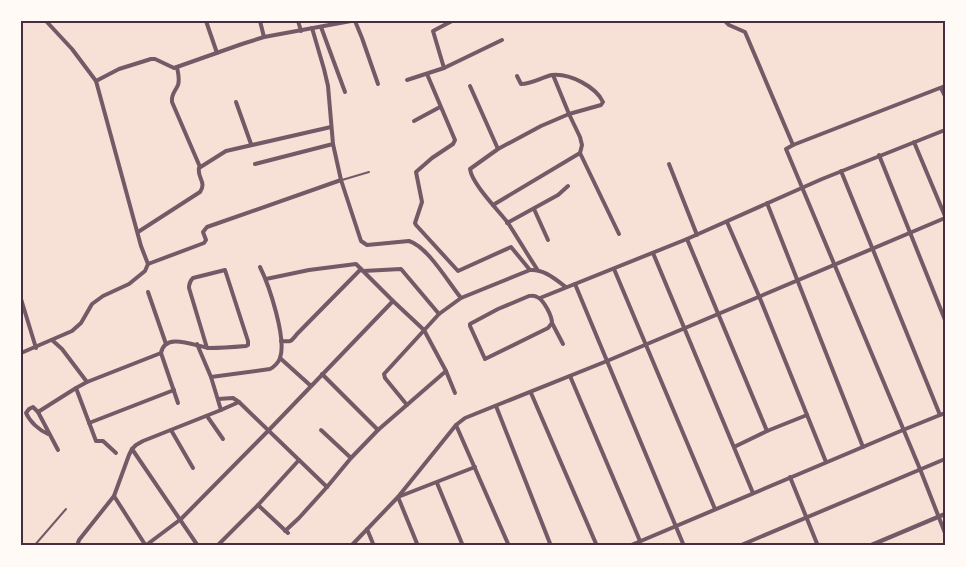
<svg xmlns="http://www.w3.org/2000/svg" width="966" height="567" viewBox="0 0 966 567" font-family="Cabin,sans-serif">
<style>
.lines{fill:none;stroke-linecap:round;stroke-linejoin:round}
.service{stroke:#755966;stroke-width:2}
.minor{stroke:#755966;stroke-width:4}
.tertiary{stroke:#755966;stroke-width:4.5}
.neatline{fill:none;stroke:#4a2c40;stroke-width:2}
</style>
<rect width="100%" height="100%" fill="#f7e1d7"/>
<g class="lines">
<g class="service">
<path d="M342 180 369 172"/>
<path d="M34 546 66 509"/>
</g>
<g class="minor">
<path d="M46 21 72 49 96 81 141 246 148 264"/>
<path d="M206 21 217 53"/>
<path d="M260 21 264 37"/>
<path d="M298 21 301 31"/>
<path d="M355 21 362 38 378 84"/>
<path d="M725 21 729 25 745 32 793 145"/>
<path d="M321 27 345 92"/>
<path d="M312 28 324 69 328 86 333 144 341 180 361 241 367 245 409 241C428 247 448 282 461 298"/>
<path d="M177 67C178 73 180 79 178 85 175 92 171 94 172 102L200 167"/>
<path d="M444 68 433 31 452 21"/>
<path d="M427 74 455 140 453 144 432 158 416 172 422 202 415 223 416 225 458 271 511 247 530 270"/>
<path d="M517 76 521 84C532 84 542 77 552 75 570 73 596 87 603 102L601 105 569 114 541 126 498 149 470 169C472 184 498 210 508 223 518 238 527 254 537 269"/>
<path d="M407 80 444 68 502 40"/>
<path d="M96 81 119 69 151 59H155L174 68 242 44 264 37 351 21"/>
<path d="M470 86 498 149"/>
<path d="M945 86 793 145 786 149 920 469 945 533"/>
<path d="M941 88 945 96"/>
<path d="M236 102 251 144"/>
<path d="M414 121 440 107"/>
<path d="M914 142 945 216"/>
<path d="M580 153 619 234"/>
<path d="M879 155 945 320"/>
<path d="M255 164 333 144"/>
<path d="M669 164 697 235"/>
<path d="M841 171 940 415"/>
<path d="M767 203 863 447"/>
<path d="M493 205 580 153 582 145 580 137 569 114 553 75"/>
<path d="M534 209 548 240"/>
<path d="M727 222 759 296 826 462"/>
<path d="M507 223 558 195 568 186"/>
<path d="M138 232 200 192C207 182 197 178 199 168L226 151 331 127"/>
<path d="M687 239 767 431"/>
<path d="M653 253 753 493"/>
<path d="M614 269 715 509"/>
<path d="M363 271 401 269 439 314"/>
<path d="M266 279 309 270 356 264 393 301 424 330 446 371 455 393"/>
<path d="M575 284 684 546"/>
<path d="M148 292 166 344"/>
<path d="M529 296C532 296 534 295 537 297 544 300 552 316 552 323L548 328 485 359 470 326V324L498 309Z"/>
<path d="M540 298 687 239 822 179 945 130"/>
<path d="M21 299 36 348"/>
<path d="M552 323 563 344"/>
<path d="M52 340 62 349 87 382"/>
<path d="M281 341C291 342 291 342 297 334L361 269"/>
<path d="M197 344 211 377 221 410"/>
<path d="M21 353 72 331 81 323 92 304 103 296 129 284 145 271 148 264 204 243 206 240 203 232 207 227 341 180"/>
<path d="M280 358 311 386"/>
<path d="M322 374 378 430"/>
<path d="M570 376 640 541"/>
<path d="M211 377 270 369C274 367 279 362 280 358 287 339 269 285 260 267"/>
<path d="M531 393 597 546"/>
<path d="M218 399 233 398 239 402 327 487"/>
<path d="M178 403 161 353C165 331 197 347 210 348 222 348 234 347 246 346L248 345V341L225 270 193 278C190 281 189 283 189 288L207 348"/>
<path d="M407 405 385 378 384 374 439 314 461 298 530 270C544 269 555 279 566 287"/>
<path d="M496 406 551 546"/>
<path d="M38 412 33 407 29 409 26 413C30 422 39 430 48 434"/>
<path d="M207 416 223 439"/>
<path d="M89 423 174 390"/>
<path d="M456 425 509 546"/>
<path d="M171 430 193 468"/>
<path d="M321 430 351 458"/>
<path d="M734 447 767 431 807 415"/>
<path d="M132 449 198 546"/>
<path d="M58 450 38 412 76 388"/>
<path d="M116 453 103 441H96L76 388 87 382 161 353"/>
<path d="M790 477 818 546"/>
<path d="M437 483 463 546"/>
<path d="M114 496 146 546"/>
<path d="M258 505 288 533"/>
<path d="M367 529 374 546"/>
<path d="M285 531 299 518 327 487 351 458 378 430 446 371"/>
<path d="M77 546 79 540 114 496 129 455 132 449 136 445 143 441 221 410 239 402"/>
<path d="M145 546 181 519 268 431 393 301"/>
<path d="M217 546 258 505 299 460"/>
<path d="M351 546 398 497 456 425 465 418 607 361 945 218"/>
<path d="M418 546 398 497 475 467"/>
<path d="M629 546 903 430 945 413"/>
<path d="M739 546 945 459"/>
</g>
<path class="tertiary" d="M869 546 945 514"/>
</g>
<rect width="966" height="567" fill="none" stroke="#fffaf5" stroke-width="45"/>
<rect x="22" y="22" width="922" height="522" class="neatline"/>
</svg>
